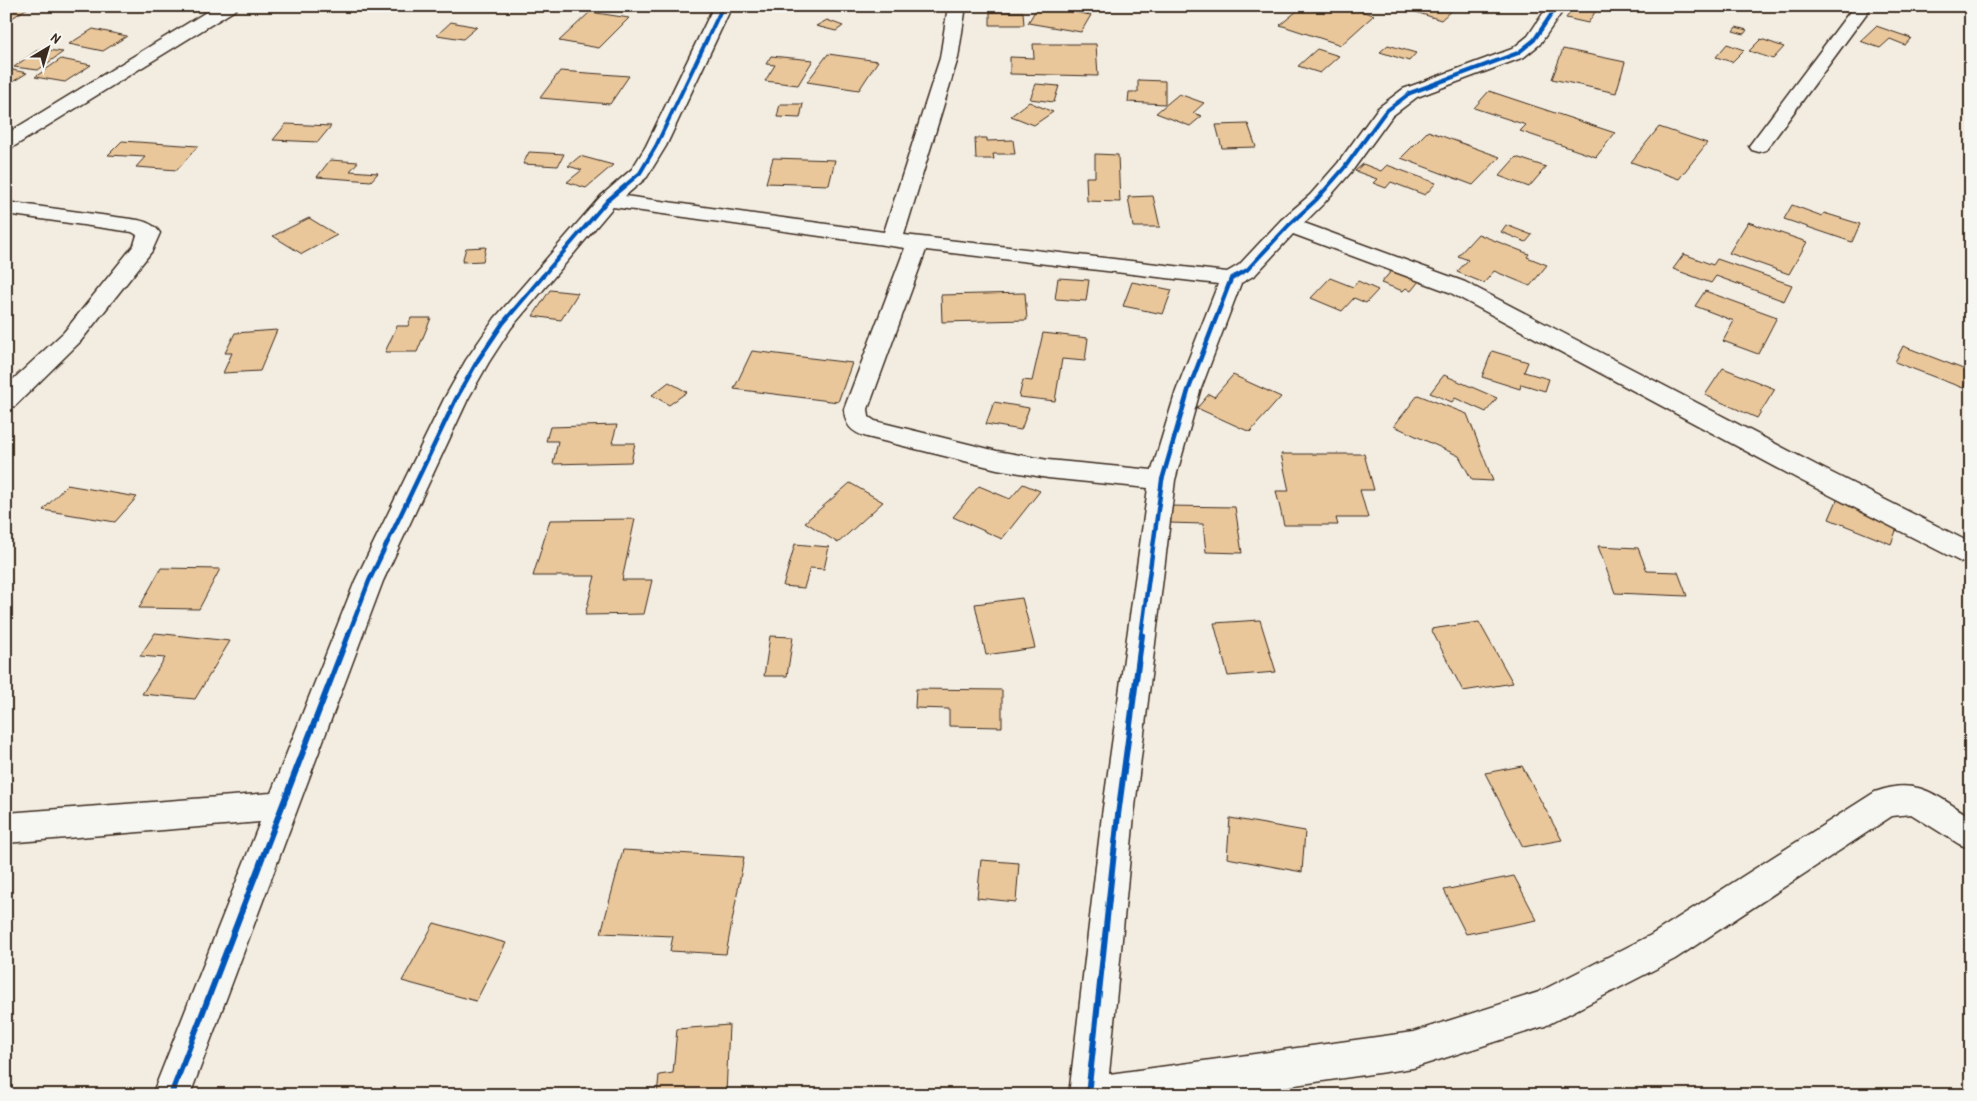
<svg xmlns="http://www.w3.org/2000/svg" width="1977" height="1101" viewBox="0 0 1977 1101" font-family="'Patrick Hand',sans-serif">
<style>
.building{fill:#e9c79b;stroke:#3b2a1e}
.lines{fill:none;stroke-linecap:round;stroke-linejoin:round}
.street-casing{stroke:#3b2a1e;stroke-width:3}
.street{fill:#f6f6f2;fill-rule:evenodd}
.cycleway-far2-casing{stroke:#f6f6f2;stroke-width:6}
.cycleway-far1-casing{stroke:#f6f6f2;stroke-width:8}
.cycleway-casing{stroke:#f6f6f2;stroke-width:9}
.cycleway-far2{stroke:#0057b8;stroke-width:4}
.cycleway-far1{stroke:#0057b8;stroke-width:4.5}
.cycleway{stroke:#0057b8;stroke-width:6}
</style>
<rect width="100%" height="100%" fill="#f3ede1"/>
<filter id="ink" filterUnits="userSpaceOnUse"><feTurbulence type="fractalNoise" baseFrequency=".02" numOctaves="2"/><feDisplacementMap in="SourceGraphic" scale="10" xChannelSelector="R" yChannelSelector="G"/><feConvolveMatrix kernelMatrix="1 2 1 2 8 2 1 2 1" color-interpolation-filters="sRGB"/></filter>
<g filter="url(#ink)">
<g class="building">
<path d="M8 6H23L29 7 6 22V7Z"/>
<path d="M1038 6 1091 15 1081 32 1028 23Z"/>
<path d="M1303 6H1344L1374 15 1341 45 1280 25Z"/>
<path d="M1408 6H1456L1441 20 1406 9Z"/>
<path d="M1575 6H1599L1588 23 1566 18Z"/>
<path d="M590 12 629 18 599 48 559 41Z"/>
<path d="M990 12H1023L1024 25H990Z"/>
<path d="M827 20 843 26 836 31 816 26Z"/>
<path d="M451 22 477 27 463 39 437 35Z"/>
<path d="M1876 26 1911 38 1905 45 1890 39 1880 48 1860 41Z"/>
<path d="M1736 27 1747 30 1744 34 1733 31Z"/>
<path d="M93 29 127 36 103 51 69 44Z"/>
<path d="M1761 39 1784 47 1773 59 1749 51Z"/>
<path d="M1033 44H1096L1098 76 1010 74V57L1034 58Z"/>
<path d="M1727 44 1744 50 1732 62 1716 57Z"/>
<path d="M1388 45 1416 53 1409 61 1380 52Z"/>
<path d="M39 49 63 52 38 70 14 67Z"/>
<path d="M1317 49 1339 56 1320 73 1298 66Z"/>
<path d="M1563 49 1625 62 1616 93 1552 79Z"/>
<path d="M828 54 878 61 859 90 807 82Z"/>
<path d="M771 56 813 60 798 85 765 81 775 65 766 64Z"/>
<path d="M61 59 91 65 65 82 35 77Z"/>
<path d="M8 69 27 73 6 86Z"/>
<path d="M560 71 629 76 610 104 540 98Z"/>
<path d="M1138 80 1165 81V104L1128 102 1129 92H1138Z"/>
<path d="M1036 84 1059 86 1054 102 1030 99Z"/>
<path d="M1489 91 1615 133 1596 157 1520 131 1526 125 1474 108Z"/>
<path d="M1179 94 1204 103 1193 113 1202 116 1190 126 1156 113Z"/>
<path d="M1029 102 1053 112 1034 125 1011 116Z"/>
<path d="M780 104H803L800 118 777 117Z"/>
<path d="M286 124 331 126 318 142 273 140Z"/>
<path d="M1248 124 1256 147 1222 148 1216 125Z"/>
<path d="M1659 127 1707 143 1679 179 1631 162Z"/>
<path d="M1428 131 1500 157 1473 185 1401 158Z"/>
<path d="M975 138H987V141L1013 140 1015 154H993L994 159H976Z"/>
<path d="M122 141 198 146 177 170 136 167 145 157 108 155Z"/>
<path d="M529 152 564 154 558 166 523 164Z"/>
<path d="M1095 154 1118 155 1120 202 1087 201 1086 177H1095Z"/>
<path d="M580 156 613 165 586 188 567 182 582 170 568 166Z"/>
<path d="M1516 157 1546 167 1529 187 1499 176Z"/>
<path d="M773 158 835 160 829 185 766 183Z"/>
<path d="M330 160 358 162 350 171 378 173 371 181 317 177Z"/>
<path d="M1363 164 1381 171 1387 165 1436 183 1425 195 1391 182 1386 188 1373 183 1377 179 1355 171Z"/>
<path d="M1153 196 1160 227H1133L1128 197Z"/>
<path d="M1792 205 1822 216 1824 213 1860 224 1852 242 1784 219Z"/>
<path d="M309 218 337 235 302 254 273 236Z"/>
<path d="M1748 222 1807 242 1789 274 1729 253Z"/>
<path d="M1506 225 1532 235 1526 242 1501 232Z"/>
<path d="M1478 234 1529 254 1527 257 1547 265 1530 286 1494 271 1484 283 1457 272 1468 260 1458 256Z"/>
<path d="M486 247 483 261 462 262 466 248Z"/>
<path d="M1684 254 1713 265 1717 259 1792 285 1784 301 1716 276 1711 283 1673 269Z"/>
<path d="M1393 269 1420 280 1411 291 1406 288 1403 291 1381 283Z"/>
<path d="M1058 278 1089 280 1086 301 1055 299Z"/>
<path d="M1330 278 1353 287 1358 281 1378 290 1366 303 1354 298 1342 311 1311 298Z"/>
<path d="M1132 282 1172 290 1163 314 1123 306Z"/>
<path d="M550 290 578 293 561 320 533 316Z"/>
<path d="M1705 291 1777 317 1758 354 1723 341 1734 321 1695 306Z"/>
<path d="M1025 293 1027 320 942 322 941 295Z"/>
<path d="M411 318H431L417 352H385L397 326H408Z"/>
<path d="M277 330 260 371 223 373 232 353H225L235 333Z"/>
<path d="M1043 333 1088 338 1085 361 1062 359 1055 401 1019 397 1023 380 1032 381Z"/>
<path d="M1903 346 1971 372 1963 388 1895 362Z"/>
<path d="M752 351 852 363 838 402 734 389Z"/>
<path d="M1492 351 1528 362 1524 372 1549 379 1545 391 1521 384 1520 389 1482 377Z"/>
<path d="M1723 368 1775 389 1757 418 1705 395Z"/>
<path d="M1233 375 1281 397 1250 432 1197 408 1209 394 1214 397Z"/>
<path d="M1444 375 1497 398 1486 412 1455 398 1452 402 1430 393Z"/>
<path d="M669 382 687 392 669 405 652 395Z"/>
<path d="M1418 395 1467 414 1493 481 1472 480 1459 456 1394 426Z"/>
<path d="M994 402 1029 408 1021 430 986 424Z"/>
<path d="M617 425 612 443H635L631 462 553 464 558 441H546L550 427Z"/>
<path d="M1281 454H1364L1374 490H1360L1368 518H1336L1338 525H1284L1276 491H1289Z"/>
<path d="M850 483 883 502 838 543 805 522Z"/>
<path d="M1023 484 1040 491 1002 539 953 517 979 486 1010 499Z"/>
<path d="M67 485 137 497 115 522 43 510Z"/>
<path d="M1838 498 1899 523 1891 544 1829 519Z"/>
<path d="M1168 506 1235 507 1242 553 1206 552 1203 524 1169 523Z"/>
<path d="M635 519 622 580H652L644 614 585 615 595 576H533L550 520Z"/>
<path d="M795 544 829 547 824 569 810 568 804 588 783 586Z"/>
<path d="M1598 546 1638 548 1647 571 1678 572 1687 596 1615 593Z"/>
<path d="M161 568 220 569 199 609 139 608Z"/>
<path d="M1022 598 1035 648 986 655 975 604Z"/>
<path d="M1260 620 1276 672 1228 676 1214 623Z"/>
<path d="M1479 622 1513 683 1463 691 1431 629Z"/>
<path d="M155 633 230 641 195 699 142 694 165 658 140 656Z"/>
<path d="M770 636 793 637 787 676H764Z"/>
<path d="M916 689 1002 690V727L949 726V709L915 708Z"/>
<path d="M1522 766 1562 840 1523 847 1485 773Z"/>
<path d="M1230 818 1305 831 1302 872 1227 858Z"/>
<path d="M623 850 744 857 726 954 670 951 673 936 601 933Z"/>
<path d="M981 860 1019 863 1016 902 977 898Z"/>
<path d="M1514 876 1537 920 1466 934 1444 890Z"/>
<path d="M434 923 506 943 476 1001 402 981Z"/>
<path d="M729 1025 726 1095H657L659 1075 673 1073 677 1029Z"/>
</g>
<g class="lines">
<g class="street-casing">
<g id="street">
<path d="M216 6H238L235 10 13 147 6 149V134Z"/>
<path d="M714 6H732L666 146 647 177 625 196 884 232 940 58 948 6H966L958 58 904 235 1227 272 1239 265 1281 220 1310 195 1338 163 1378 108 1403 89 1512 49 1528 36 1548 6H1566L1540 44 1524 57 1417 97 1392 116 1352 171 1324 203 1304 223 1465 282 1820 467 1971 543V565L1961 562 1802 481 1449 292 1293 234 1255 275 1241 283 1200 391 1175 480 1134 815 1109 1074 1413 1032 1539 992 1651 935 1875 792C1918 776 1936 796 1971 817V849L1959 844 1911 814 1892 816 1675 959 1545 1026 1413 1068 1226 1095H1069L1102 815 1148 488 1048 478 997 469 867 437C851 432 845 425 844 409L905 248 613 207 511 328 489 362 468 399 383 581 190 1095H152L260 822 6 843V813L271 793 355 581 444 399 466 360 495 318 601 196 632 169 646 146ZM926 250 1218 284 1176 391 1152 470 1048 460 997 451 875 421 869 417 868 409Z"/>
<path d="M1854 6H1872L1766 150 1759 152 1752 150 1749 146Z"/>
<path d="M6 202 138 220C147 222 155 225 160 233L152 251 80 342 15 406 6 408V386L64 332 134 245 137 235 132 232 6 214Z"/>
</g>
</g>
<use href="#street" class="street"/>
<g class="cycleway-far2-casing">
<g id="cycleway-far2">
<path d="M542 277 608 200 640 173 656 146 723 6"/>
<path d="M1234 277 1247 270 1289 225 1317 199 1345 167 1385 112 1410 93 1518 53 1534 40 1557 6"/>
</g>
</g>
<g class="cycleway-far1-casing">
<g id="cycleway-far1">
<path d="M348 636 369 581 456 399 478 360 503 323 543 276"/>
<path d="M1141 636 1162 480 1188 391 1231 279 1236 276"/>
</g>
</g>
<g class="cycleway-casing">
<g id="cycleway">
<path d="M171 1095 348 635"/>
<path d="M1088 1095 1118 815 1142 635"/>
</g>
</g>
<use href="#cycleway-far2" class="cycleway-far2"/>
<use href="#cycleway-far1" class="cycleway-far1"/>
<use href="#cycleway" class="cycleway"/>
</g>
</g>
<rect width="1977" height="1101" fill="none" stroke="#f6f6f2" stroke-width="25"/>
<rect x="12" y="12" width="1952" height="1076" fill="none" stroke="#3b2a1e" stroke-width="2" filter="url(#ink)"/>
<g transform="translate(48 48) rotate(38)" stroke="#f6f6f2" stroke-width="4" paint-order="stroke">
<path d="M0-4L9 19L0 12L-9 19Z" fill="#3b2a1e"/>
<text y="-8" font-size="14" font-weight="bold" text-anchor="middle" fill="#3b2a1e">N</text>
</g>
</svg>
